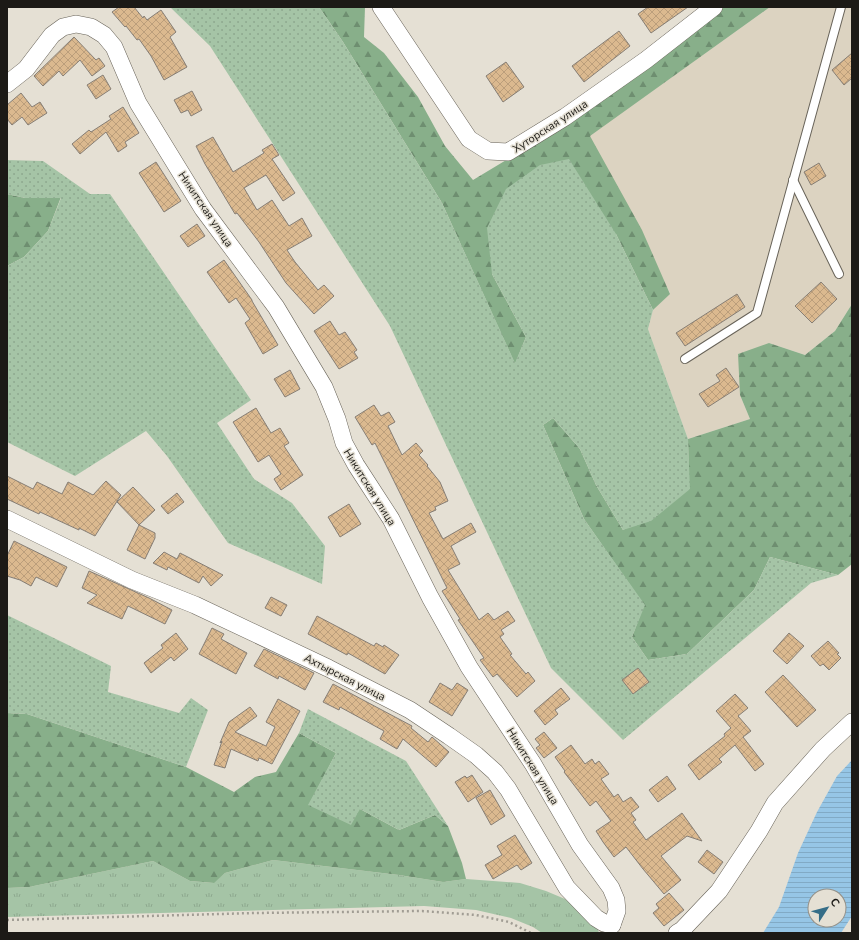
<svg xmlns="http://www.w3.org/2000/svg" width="859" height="940" viewBox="0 0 859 940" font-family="'Nunito Sans',sans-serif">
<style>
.built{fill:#dcd3c1}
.grass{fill:url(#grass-tufts)}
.forest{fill:url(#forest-firs)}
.garden{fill:url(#garden-dots)}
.water{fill:url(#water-rules);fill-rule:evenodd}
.building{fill:url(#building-cross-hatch);stroke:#867e75}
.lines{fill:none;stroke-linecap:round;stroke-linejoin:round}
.lane-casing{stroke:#686359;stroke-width:10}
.street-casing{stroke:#686359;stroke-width:18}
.path{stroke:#a19d94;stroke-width:2.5;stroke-dasharray:2 3;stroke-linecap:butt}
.lane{stroke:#fff;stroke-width:8}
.street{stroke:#fff;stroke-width:17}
.labels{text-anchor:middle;stroke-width:3;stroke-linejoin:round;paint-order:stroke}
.street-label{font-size:11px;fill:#1c1a16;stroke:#e5e0d4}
</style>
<defs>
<pattern id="grass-tufts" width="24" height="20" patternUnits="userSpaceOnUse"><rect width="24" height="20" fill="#a5c4a6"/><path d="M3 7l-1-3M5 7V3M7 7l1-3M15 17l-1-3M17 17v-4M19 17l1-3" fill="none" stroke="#8da88e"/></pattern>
<pattern id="forest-firs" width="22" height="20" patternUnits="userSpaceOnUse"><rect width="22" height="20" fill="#88af8a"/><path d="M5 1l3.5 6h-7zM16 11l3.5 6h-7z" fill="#6e8e70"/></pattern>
<pattern id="garden-dots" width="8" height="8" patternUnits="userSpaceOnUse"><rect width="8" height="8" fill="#a5c4a6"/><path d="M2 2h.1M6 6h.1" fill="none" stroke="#8da88e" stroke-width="1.8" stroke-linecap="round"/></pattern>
<pattern id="water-rules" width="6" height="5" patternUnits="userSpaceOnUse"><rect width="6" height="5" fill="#96c6e6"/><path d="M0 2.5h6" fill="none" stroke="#81aac5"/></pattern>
<pattern id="building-cross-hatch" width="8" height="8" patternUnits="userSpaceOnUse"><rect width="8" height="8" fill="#dbb98f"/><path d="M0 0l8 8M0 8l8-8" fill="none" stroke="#bb9e7b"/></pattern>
</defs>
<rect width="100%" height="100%" fill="#e5e0d4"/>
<path class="built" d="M770 7H852V304L835 331 805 355 769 343 740 395 750 419 688 439 648 329 653 310 670 293 589 136Z"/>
<path class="grass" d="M273 860 399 875 443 882 466 879 520 883 546 891 565 899 596 924 599 933H542L533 927 511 918 476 910 424 906 7 917V888L29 887 153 861 190 881 213 883 225 873Z"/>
<g class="forest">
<path d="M319 7H365L364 37 384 53 418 97 445 146 473 180 558 129 724 7H770L590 136 642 230 670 294 653 310 616 234 492 274 526 337 515 364 442 203 343 42Z"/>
<path d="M7 194 25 198 61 197 48 231 24 257 7 266Z"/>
<path d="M852 304V564L838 575 770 557 754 590 687 654 648 660 632 637 644 605 584 519 543 425 553 418 580 449 596 485 623 530 689 489 688 439 750 419 740 395 738 354 769 343 805 355 835 331Z"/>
<path d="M7 713 27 714 186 767 234 792 255 777 276 772 299 733 336 753 309 805 360 809 399 830 435 815 448 826 462 863 466 879 443 882 399 875 273 860 225 873 214 883 190 881 153 861 29 887 7 888Z"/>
</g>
<g class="garden">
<path d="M170 7H319L343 42 442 203 515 363 526 337 492 274 487 228 506 189 540 165 569 159 616 234 653 310 648 329 688 439 690 489 651 521 623 530 596 485 580 449 553 418 543 425 584 519 645 605 632 637 648 660 687 654 754 590 770 557 838 575 811 583 623 740 551 668 390 326 210 46Z"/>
<path d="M7 160 43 161 90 194H110L251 400 217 423 254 479 292 503 325 546 322 584 228 543 167 456 146 431 75 476 7 442V266L24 257 48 231 61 198H25L7 194Z"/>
<path d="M7 615 111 666 108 692 179 713 191 698 208 710 186 767 27 714 7 713Z"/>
<path d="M308 709 406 761 448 826 435 815 399 830 360 809 351 825 308 805 336 753 299 733Z"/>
</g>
<path class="water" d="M852 760V916L841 933H763L779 907 798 853 817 812 837 776ZM815 896H839V920H815Z"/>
<g class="building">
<path d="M119 7H134L143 18 144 16 147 20 161 10 176 32 170 37 187 67 164 80 151 56 139 39 137 40 126 26 125 27 112 12Z"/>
<path d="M648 7H688L651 33 638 14Z"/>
<path d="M619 31 630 46 584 82 572 66Z"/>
<path d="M74 37 96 60 99 58 105 66 92 76 80 60 63 76 59 71 43 86 34 76Z"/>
<path d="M852 53V78L844 85 832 70Z"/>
<path d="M506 62 524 87 503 102 486 76Z"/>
<path d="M103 75 111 89 96 99 87 85Z"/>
<path d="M192 91 202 110 191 116 188 110 181 113 174 100Z"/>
<path d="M21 93 32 107 40 102 47 113 28 125 22 117 12 125 7 119V105Z"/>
<path d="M123 107 139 133 125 142 127 146 118 152 106 132 80 154 72 144 89 130 91 132 111 119 109 116Z"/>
<path d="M213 137 233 172 264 153 262 150 272 144 279 155 272 159 295 193 283 201 266 175 244 188 257 210 272 200 289 226 302 218 312 236 287 250 295 262 318 290 324 285 334 296 314 314 286 283 259 242 237 213 235 214 205 164 196 146Z"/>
<path d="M156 162 181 201 164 212 139 173Z"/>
<path d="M819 163 826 176 811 185 804 172Z"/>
<path d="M197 224 205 236 188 247 180 236Z"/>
<path d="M224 260 252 300V301L278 345 263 354 245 323 250 319 236 298 229 303 207 272Z"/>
<path d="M821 282 837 299 812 323 795 306Z"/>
<path d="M737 294 745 307 685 346 676 333Z"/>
<path d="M330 321 339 335 345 332 357 350 354 352 358 358 339 369 314 331Z"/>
<path d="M726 368 739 387 708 407 699 394 720 381 716 375Z"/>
<path d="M290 370 300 389 285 397 274 379Z"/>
<path d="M374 405 381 416 389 412 395 422 388 426 402 455 416 443 423 451 419 455 428 465 427 466 440 482 448 501 435 507 436 510 429 513 443 539 471 523 476 532 451 546 460 564 448 570 479 620 488 613 494 620 508 611 515 621 501 630 504 634 500 637 512 654 510 655 526 674 528 672 535 681 517 697 497 674 493 677 480 660 484 658 458 620 460 619 442 591 447 588 390 473 375 443 372 445 355 417Z"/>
<path d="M256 408 271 433 280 428 289 443 284 446 303 475 281 490 274 479 281 474 269 455 258 462 233 422Z"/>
<path d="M7 476 33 489 37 482 62 494 68 482 93 495 106 481 121 495 95 536 79 528V530L40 512 39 514 7 499Z"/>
<path d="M133 487 155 510 139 525 117 502Z"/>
<path d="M177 493 184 502 168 514 161 506Z"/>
<path d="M349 504 361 524 340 537 328 517Z"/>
<path d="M139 525 155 533V538L145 559 127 550Z"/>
<path d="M14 541 67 567 57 587 36 577 31 586 20 580 7 576V556Z"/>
<path d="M164 552 177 559 180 553 223 575 211 586 203 576 199 583 168 567 167 570 153 563Z"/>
<path d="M89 571 149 598 172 610 165 624 128 606 122 619 87 603 97 595 82 588Z"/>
<path d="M271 597 287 605 281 616 265 608Z"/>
<path d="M317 616 374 646 376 643 383 647 384 645 399 655 385 674 348 653 347 655 308 634Z"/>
<path d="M212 628 224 634 221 639 247 653 236 674 199 654Z"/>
<path d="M176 633 188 649 174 661 171 657 151 673 144 663 163 648 161 645Z"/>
<path d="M789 633 804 646 787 664 773 651Z"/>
<path d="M828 641 839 653 837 654 841 658 829 670 823 664 820 666 811 656Z"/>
<path d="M264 649 314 673 305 690 279 676 278 679 254 666Z"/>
<path d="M638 668 649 682 633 694 622 680Z"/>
<path d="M783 675 816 710 797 727 765 692Z"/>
<path d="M440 683 452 690 457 683 468 690 452 716 429 702Z"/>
<path d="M333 684 412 726 411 728 428 742 432 737 449 752 436 767 403 739 397 749 380 739 384 731 340 707 339 710 323 702Z"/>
<path d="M561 688 570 699 555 710 558 714 545 725 534 711Z"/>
<path d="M735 694 748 708 738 716 751 731 743 737 764 764 755 771 735 745 719 759 722 762 699 780 688 765 725 736 724 734 731 728 716 711Z"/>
<path d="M278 699 300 711 272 764 259 758 258 761 231 749 225 768 214 765 222 741 220 743 229 722 250 707 257 716 235 732 266 746 275 727 266 722Z"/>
<path d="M544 732 557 748 544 758 536 748 540 745 535 739Z"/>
<path d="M571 745 585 764 592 759 595 764 599 761 609 774 601 779 614 797 618 794 623 802 631 797 639 807 631 813 636 820 633 822 646 840 682 813 702 841 687 836 661 856 681 880 664 894 643 869 626 847 614 857 603 842 596 831 611 821 596 801 590 806 564 772 565 771 555 757Z"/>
<path d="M472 775 483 792 468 802 455 782 465 776 467 778Z"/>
<path d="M667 776 676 789 658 802 649 790Z"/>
<path d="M490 790 505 816 491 825 476 798Z"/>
<path d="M515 835 532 863 521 870 517 865 493 879 485 865 502 855 497 846Z"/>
<path d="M707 850 723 862 714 874 698 862Z"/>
<path d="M669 893 684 910 664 926 653 913 659 908 656 904Z"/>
</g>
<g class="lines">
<g class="lane-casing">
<g id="lane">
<path d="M793 180 839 274"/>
<path d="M685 359 757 313 841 7"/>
</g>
</g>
<g class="street-casing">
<g id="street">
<path d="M381 7 469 139 488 151 508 152 565 117 646 60 714 7"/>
<path d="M7 84 26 69 52 35 63 27 76 24 91 27 104 35 114 47 138 103 203 209 276 307 324 387 337 419 344 443 356 465 391 519 430 597 469 667 533 764 580 845 611 888 616 900 617 911 612 925"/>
<path d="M7 519 132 580 195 605 328 668 410 710 449 736 476 755 495 772 508 789 567 888 596 918 604 923 612 925"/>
<path d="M677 933 682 930 719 891 759 831 775 803 823 749 852 722"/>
</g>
</g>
<path class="path" d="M7 920 255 913 422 911 476 915 509 922 531 933"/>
<use href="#lane" class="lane"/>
<use href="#street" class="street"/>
</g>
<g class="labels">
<g class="street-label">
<text transform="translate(550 126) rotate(-33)" y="4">Хуторская улица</text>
<text transform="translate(206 209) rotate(56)" y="4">Никитская улица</text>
<text transform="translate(370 487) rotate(58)" y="4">Никитская улица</text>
<text transform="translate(345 677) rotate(27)" y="4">Ахтырская улица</text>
<text transform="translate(533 766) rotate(58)" y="4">Никитская улица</text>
</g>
</g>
<rect width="859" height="940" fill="none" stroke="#1c1a16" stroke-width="16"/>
<g transform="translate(827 908) rotate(54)"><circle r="19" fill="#e5e0d4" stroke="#959188"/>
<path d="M0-3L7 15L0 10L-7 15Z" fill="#356d87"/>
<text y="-6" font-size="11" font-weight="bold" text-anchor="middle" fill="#1c1a16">С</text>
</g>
</svg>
